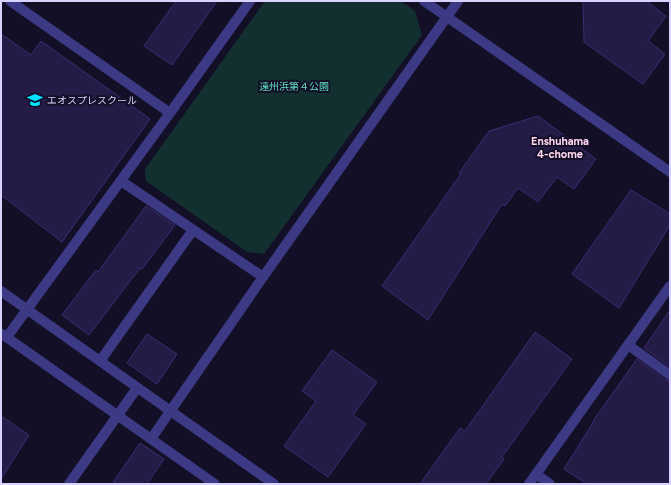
<svg xmlns="http://www.w3.org/2000/svg" width="671" height="485" viewBox="0 0 671 485" font-family="Figtree,'Noto Sans JP',sans-serif">
<style>
.green{fill:#12302f}
.building{fill:#241b47;stroke:#3b2d73}
.lines{fill:none;stroke-linecap:round;stroke-linejoin:round}
.minor{stroke:#3d3a85;stroke-width:10}
.labels{text-anchor:middle;stroke-width:4;stroke-linejoin:round;paint-order:stroke}
.park-label{font-size:10px;fill:#5fe0c0;stroke:#130f26}
.poi-label{font-size:10px;fill:#d9d4ff;stroke:#130f26;text-anchor:start}
.neighbourhood-label{font-size:11px;font-weight:bold;fill:#ffd6f0;stroke:#130f26}
</style>
<rect width="100%" height="100%" fill="#130f26"/>
<path class="green" d="M265 1H401L415 11 422 35 264 254 247 252 146 181 145 169Z"/>
<g class="building">
<path d="M176 1H217L172 65 144 46Z"/>
<path d="M583 1H646L666 16 648 41 665 54 643 84 584 42Z"/>
<path d="M1 34 31 55 41 41 150 119 62 242 1 195Z"/>
<path d="M538 116 596 159 574 189 557 177 538 202 518 188 505 206 502 204 428 320 382 286 461 174 459 173 489 131Z"/>
<path d="M631 190 670 214V225L619 308 572 274Z"/>
<path d="M146 206 175 225 142 269 140 268 89 335 62 315 96 270 98 272Z"/>
<path d="M670 310V367L644 348Z"/>
<path d="M535 332 572 359 502 457 504 459 486 484H420L460 428 465 431Z"/>
<path d="M147 334 177 354 157 384 127 363Z"/>
<path d="M332 350 377 382 353 415 366 424 328 477 284 446 316 401 302 391Z"/>
<path d="M637 359 666 380 670 381V484H587L564 469 594 421H593Z"/>
<path d="M1 416 29 435 1 479Z"/>
<path d="M140 443 164 459 147 484H112Z"/>
</g>
<g class="lines">
<g class="minor">
<path d="M10 1 170 113"/>
<path d="M424 1 670 172"/>
<path d="M121 181 263 277"/>
<path d="M1 291 274 484"/>
<path d="M2 334 215 484"/>
<path d="M7 337 170 113 250 1"/>
<path d="M628 345 670 375"/>
<path d="M100 361 193 230"/>
<path d="M151 439 263 277 458 1"/>
<path d="M536 474 550 484"/>
<path d="M69 484 137 388"/>
<path d="M529 484 670 286"/>
</g>
</g>
<defs>
<g id="school-bare" transform="scale(1.2)"><path d="M0-5L7-2L0 1L-7-2ZM-4 1L0 2.5L4 1V4Q0 6-4 4Z" fill="#00e5ff" stroke="#130f26" stroke-width="2.5" paint-order="stroke"/></g>
</defs>
<g fill-rule="evenodd">
<use href="#school-bare" x="35" y="100"/>
</g>
<g class="labels">
<g class="park-label">
<text x="294" y="90">遠州浜第４公園</text>
</g>
<g class="poi-label">
<text x="47" y="104">エオスプレスクール</text>
</g>
<g class="neighbourhood-label">
<text x="560" y="145">Enshuhama<tspan x="560" dy="13">4-chome</tspan></text>
</g>
</g>
<rect width="671" height="485" fill="none" stroke="#d9d4ff" stroke-width="4"/>
</svg>
